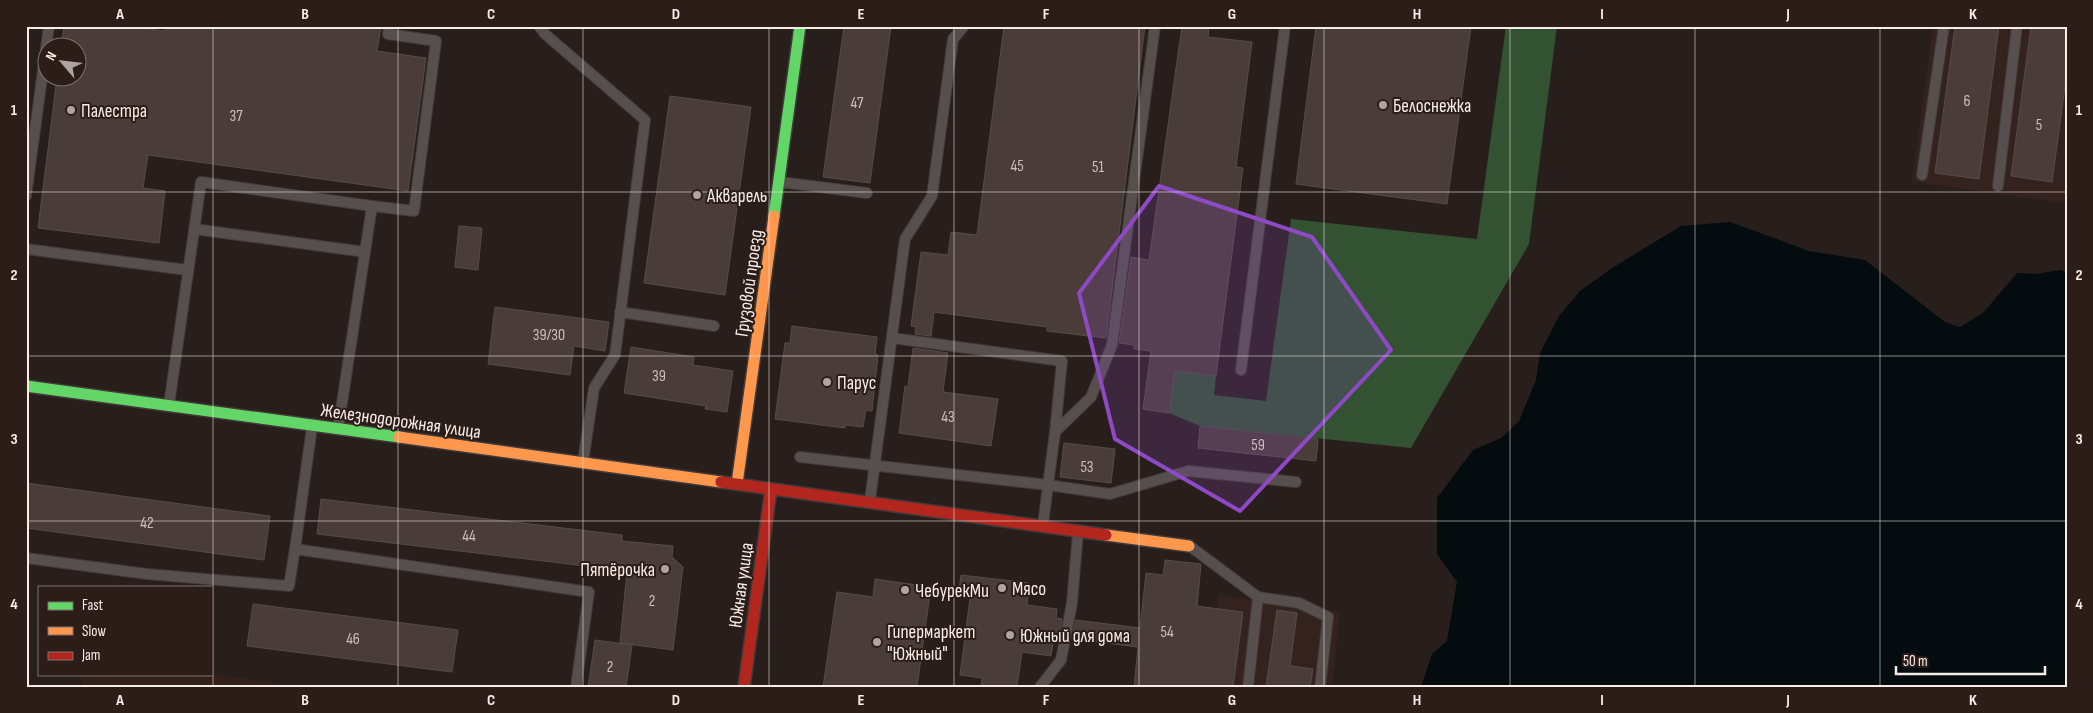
<svg xmlns="http://www.w3.org/2000/svg" width="2093" height="713" viewBox="0 0 2093 713" font-family="'Sofia Sans Condensed',sans-serif">
<style>
.built{fill:#342119}
.industrial{fill:#34221e}
.forest{fill:#325231}
.water{fill:#040c0f}
.building{fill:#4a3c38;stroke:#544d4a}
.lines{fill:none;stroke-linecap:round;stroke-linejoin:round}
.lane-casing{stroke:#423a39;stroke-width:12}
.fast-casing{stroke:#423a39;stroke-width:14}
.slow-casing{stroke:#423a39;stroke-width:14}
.jam-casing{stroke:#423a39;stroke-width:14}
.lane{stroke:#564f4d;stroke-width:10}
.fast{stroke:#63d668;stroke-width:11}
.slow{stroke:#ff974d;stroke-width:11}
.jam{stroke:#b3261e;stroke-width:11}
.marked{fill:#8e49c5;fill-opacity:0.2;stroke:#8e49c5;stroke-width:4;stroke-linejoin:round}
.grid{fill:none;stroke:#f7ece8;stroke-width:1;stroke-opacity:0.55}
.poi-dot{fill:#afa4a1;stroke:#2c1d18;stroke-width:2}
.labels{text-anchor:middle;stroke-width:4;stroke-linejoin:round;paint-order:stroke}
.number-label{font-size:16px;fill:#ccc0bc}
.poi-label{font-size:19px;fill:#f7ece8;stroke:#2c1d18;text-anchor:start}
.street-label{font-size:19px;fill:#f7ece8;stroke:#2c1d18}
.neatline{fill:none;stroke:#f7ece8;stroke-width:2}
.grid-label{font-size:16px;text-anchor:middle;font-weight:bold;fill:#f7ece8}
</style>
<rect width="100%" height="100%" fill="#281f1c"/>
<path class="built" d="M82 674H211L302 687H81Z"/>
<g class="industrial">
<path d="M1933 26H2067V203L1912 182Z"/>
<path d="M1218 595 1340 613 1332 687H1207Z"/>
</g>
<path class="forest" d="M1506 26H1557L1529 244 1411 448 1200 426 1169 413 1175 371 1216 376 1214 395 1266 401 1291 219 1477 239Z"/>
<path class="water" d="M1730 222 1809 251 1865 260 1945 322 1960 327 1983 313 2017 273 2037 274 2060 270 2067 272V687H1421L1432 654 1447 641 1457 582 1437 554V498L1473 450 1501 438 1519 421 1536 380 1540 353 1559 316 1580 291 1612 268 1681 226Z"/>
<g class="building">
<path d="M64 26H123L165 31V26H381L377 51 426 58 408 191 148 155 143 188 165 191 159 243 38 228 57 78H78V48H61Z"/>
<path d="M844 26H891L870 183 823 177Z"/>
<path d="M1004 26H1145L1106 338 1047 331V327L934 312 931 336 915 334 916 327 911 326 921 252 948 255 951 232 977 235Z"/>
<path d="M1182 26H1209L1208 37 1252 42 1236 167 1243 168 1216 376 1175 371 1169 413 1143 409 1151 351 1134 349V345L1119 343 1131 257 1149 260Z"/>
<path d="M1316 26H1471L1447 204 1296 184Z"/>
<path d="M1955 26H1999L1979 179 1935 173Z"/>
<path d="M2031 26H2067V72L2052 182 2011 176Z"/>
<path d="M670 96 751 107 725 295 644 283Z"/>
<path d="M459 226 482 228 478 270 455 267Z"/>
<path d="M495 307 609 322 605 351 574 346 570 375 488 364Z"/>
<path d="M792 326 877 337 875 354 878 355 872 411 866 410 863 427 845 425V428L775 419 785 343H790Z"/>
<path d="M631 347 694 357 693 365 733 371 727 412 705 409 706 406 624 393Z"/>
<path d="M913 348 948 353 943 392 998 399 991 446 899 433 905 386 908 387Z"/>
<path d="M1200 426 1318 439 1316 461 1198 448Z"/>
<path d="M1064 443 1115 449 1111 483 1060 477Z"/>
<path d="M26 483 270 516 264 560 26 528Z"/>
<path d="M321 499 622 535V541L673 546 672 557 683 567 673 650 620 643 627 571 317 534Z"/>
<path d="M1165 560 1201 564 1197 606 1243 612 1233 687H1134L1138 647 1072 639 1076 620 1140 628 1146 573 1163 575Z"/>
<path d="M961 575 1029 583 1027 605 1057 609 1056 618 1062 619 1058 638 1054 637 1051 656 1022 652 1017 687H981L982 678 960 675 970 598 958 597Z"/>
<path d="M875 579 931 587 917 687H823L837 592 873 597Z"/>
<path d="M253 604 458 630 452 672 247 646Z"/>
<path d="M1277 610 1297 613 1290 666 1313 669 1310 687H1266Z"/>
<path d="M595 640 632 645 626 687H588Z"/>
</g>
<g class="lines">
<g class="lane-casing">
<g id="lane">
<path d="M539 26 545 34 645 120 615 355 594 388 583 462"/>
<path d="M1922 175 1944 26"/>
<path d="M780 182 867 193"/>
<path d="M1998 186 2017 26"/>
<path d="M26 196 49 26"/>
<path d="M372 206 414 211 436 41 388 34 389 26"/>
<path d="M194 229 365 252"/>
<path d="M26 249 187 270"/>
<path d="M620 312 714 326"/>
<path d="M892 338 1062 361 1055 432"/>
<path d="M1241 370 1285 26"/>
<path d="M169 405 201 182 372 206 338 429"/>
<path d="M800 457 1048 485 1110 494 1188 471 1296 482"/>
<path d="M870 500 905 239 932 196 953 39 964 26"/>
<path d="M1043 524 1055 432 1091 397 1112 345 1155 26"/>
<path d="M1191 547 1258 597 1248 687"/>
<path d="M295 549 312 427"/>
<path d="M26 558 147 574 289 586 295 549 589 592 576 687"/>
<path d="M1258 597 1299 603 1328 617 1320 687"/>
<path d="M1040 687 1061 660 1072 603 1078 532"/>
</g>
</g>
<g class="fast-casing">
<g id="fast">
<path d="M774 216 800 26"/>
<path d="M26 386 399 437"/>
</g>
</g>
<g class="slow-casing">
<g id="slow">
<path d="M399 437 721 482"/>
<path d="M737 484 774 216"/>
<path d="M1106 535 1189 546"/>
</g>
</g>
<g class="jam-casing">
<g id="jam">
<path d="M721 482 1106 535"/>
<path d="M744 687 771 489"/>
</g>
</g>
<use href="#lane" class="lane"/>
<use href="#fast" class="fast"/>
<use href="#slow" class="slow"/>
<use href="#jam" class="jam"/>
</g>
<path class="marked" d="M1159 186 1312 237 1391 350 1240 511 1115 439 1079 293Z"/>
<path class="grid" d="M213 26V687M398 26V687M583 26V687M769 26V687M954 26V687M1139 26V687M1324 26V687M1510 26V687M1695 26V687M1880 26V687M26 192H2067M26 356H2067M26 521H2067"/>
<g class="poi-dot">
<circle cx="1383" cy="105" r="5"/>
<circle cx="71" cy="110" r="5"/>
<circle cx="697" cy="195" r="5"/>
<circle cx="827" cy="382" r="5"/>
<circle cx="665" cy="569" r="5"/>
<circle cx="1002" cy="588" r="5"/>
<circle cx="905" cy="590" r="5"/>
<circle cx="1010" cy="635" r="5"/>
<circle cx="877" cy="642" r="5"/>
</g>
<g class="labels">
<g class="number-label">
<text x="1967" y="106">6</text>
<text x="857" y="108">47</text>
<text x="236" y="121">37</text>
<text x="2039" y="130">5</text>
<text x="1017" y="171">45</text>
<text x="1098" y="172">51</text>
<text x="549" y="340">39/30</text>
<text x="659" y="381">39</text>
<text x="948" y="422">43</text>
<text x="1258" y="450">59</text>
<text x="1087" y="472">53</text>
<text x="147" y="528">42</text>
<text x="469" y="541">44</text>
<text x="652" y="606">2</text>
<text x="1167" y="637">54</text>
<text x="353" y="644">46</text>
<text x="610" y="672">2</text>
</g>
<g class="poi-label">
<text x="1393" y="112">Белоснежка</text>
<text x="81" y="117">Палестра</text>
<text x="707" y="202">Акварель</text>
<text x="837" y="389">Парус</text>
<text x="655" y="576" text-anchor="end">Пятёрочка</text>
<text x="1012" y="595">Мясо</text>
<text x="915" y="597">ЧебурекМи</text>
<text x="887" y="638">Гипермаркет<tspan x="887" dy="22">"Южный"</tspan></text>
<text x="1020" y="642">Южный для дома</text>
</g>
<g class="street-label">
<text transform="translate(748 283) rotate(-82)" y="7">Грузовой проезд</text>
<text transform="translate(401 420) rotate(8)" y="7">Железнодорожная улица</text>
<text transform="translate(740 585) rotate(-82)" y="7">Южная улица</text>
</g>
</g>
<rect width="2093" height="713" fill="none" stroke="#2c1d18" stroke-width="55"/>
<rect x="38" y="586" width="175" height="90" fill="#2c1d18" stroke="#7d706b"/>
<rect x="48" y="602" width="25" height="8" fill="#63d668" stroke="#7d706b"/>
<text x="82" y="610" font-size="15" fill="#f7ece8">Fast</text>
<rect x="48" y="627" width="25" height="8" fill="#ff974d" stroke="#7d706b"/>
<text x="82" y="636" font-size="15" fill="#f7ece8">Slow</text>
<rect x="48" y="652" width="25" height="8" fill="#b3261e" stroke="#7d706b"/>
<text x="82" y="660" font-size="15" fill="#f7ece8">Jam</text>
<g transform="translate(62 62) rotate(298)"><circle r="24" fill="#2c1d18" stroke="#7d706b"/>
<path d="M0-4L9 19L0 12L-9 19Z" fill="#afa4a1"/>
<text y="-8" font-size="14" font-weight="bold" text-anchor="middle" fill="#f7ece8">N</text>
</g>
<path d="M1896 666v8h149v-8" fill="none" stroke="#f7ece8" stroke-width="2.5"/>
<text x="1903" y="666" font-size="15" fill="#f7ece8" stroke="#2c1d18" stroke-width="4" paint-order="stroke">50 m</text>
<rect x="28" y="28" width="2038" height="658" class="neatline"/>
<g class="grid-label">
<text x="120" y="19">A</text>
<text x="305" y="19">B</text>
<text x="491" y="19">C</text>
<text x="676" y="19">D</text>
<text x="861" y="19">E</text>
<text x="1046" y="19">F</text>
<text x="1232" y="19">G</text>
<text x="1417" y="19">H</text>
<text x="1602" y="19">I</text>
<text x="1788" y="19">J</text>
<text x="1973" y="19">K</text>
<text x="14" y="115">1</text>
<text x="2079" y="115">1</text>
<text x="14" y="280">2</text>
<text x="2079" y="280">2</text>
<text x="14" y="444">3</text>
<text x="2079" y="444">3</text>
<text x="14" y="609">4</text>
<text x="2079" y="609">4</text>
<text x="120" y="705">A</text>
<text x="305" y="705">B</text>
<text x="491" y="705">C</text>
<text x="676" y="705">D</text>
<text x="861" y="705">E</text>
<text x="1046" y="705">F</text>
<text x="1232" y="705">G</text>
<text x="1417" y="705">H</text>
<text x="1602" y="705">I</text>
<text x="1788" y="705">J</text>
<text x="1973" y="705">K</text>
</g>
</svg>
